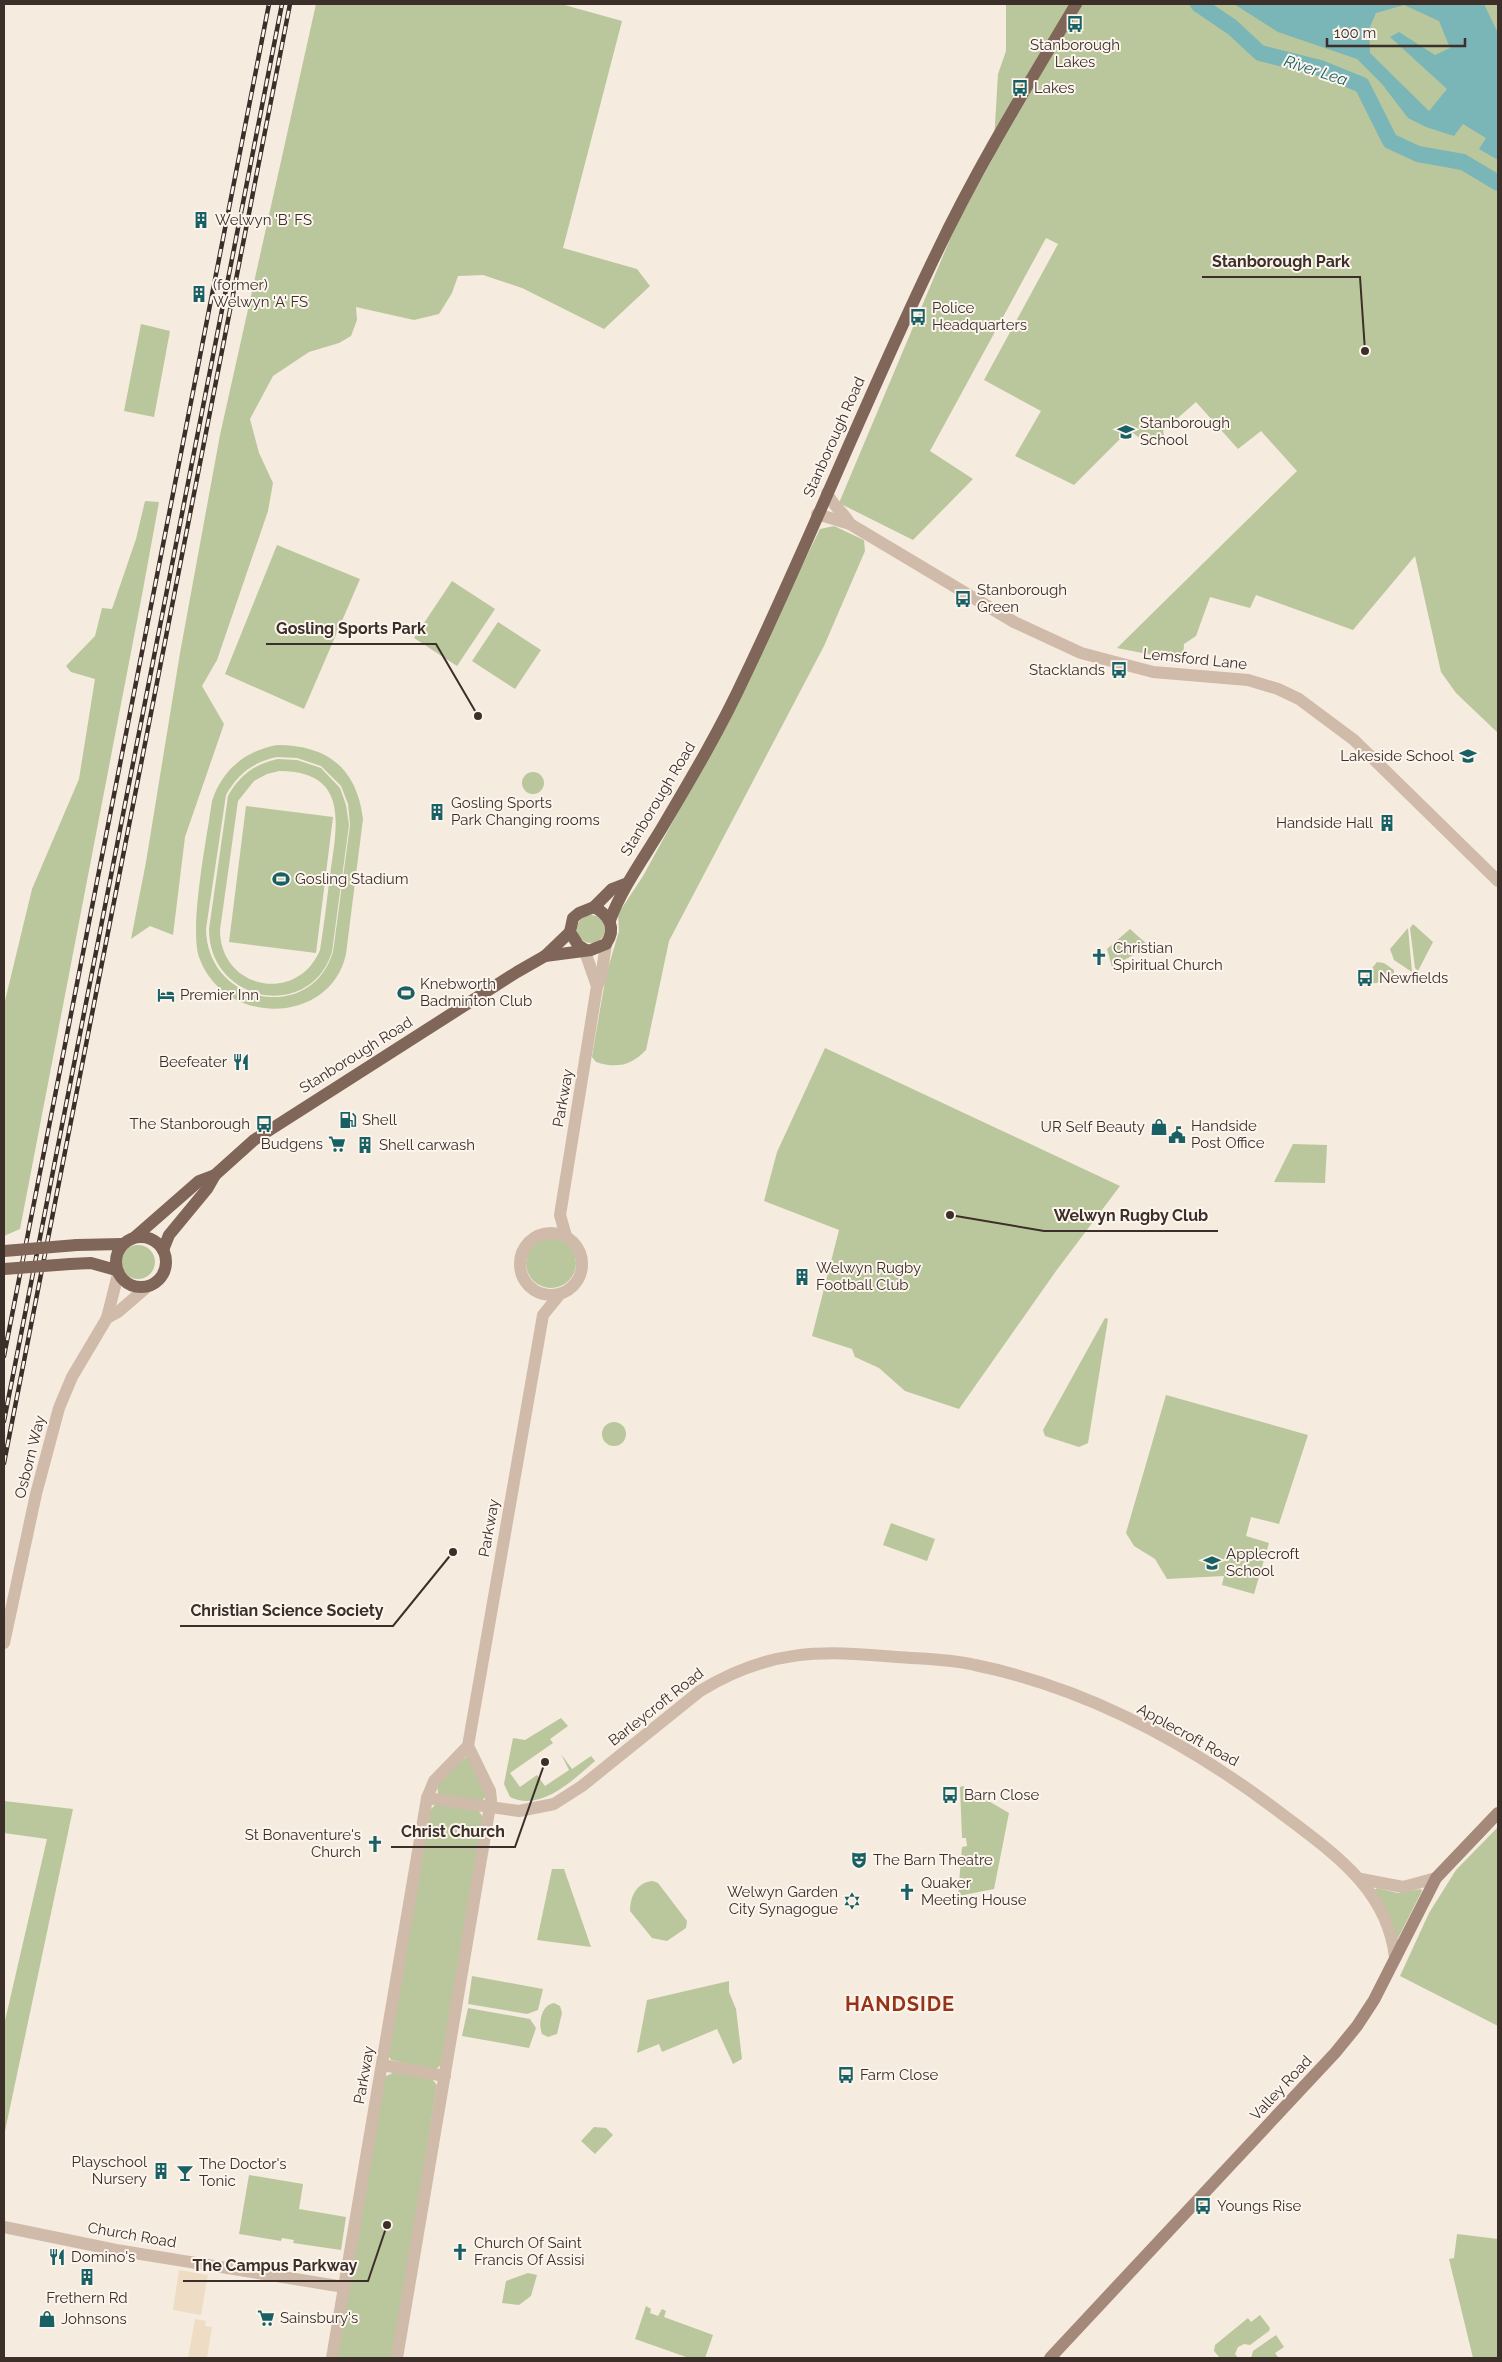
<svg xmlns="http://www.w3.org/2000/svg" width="1502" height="2362" viewBox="0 0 1502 2362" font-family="Raleway,sans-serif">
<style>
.green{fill:#bac79c;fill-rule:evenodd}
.plaza{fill:#efdcc4}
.water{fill:#7ab5b7;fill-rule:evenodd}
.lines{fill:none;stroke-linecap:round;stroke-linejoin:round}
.river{stroke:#7ab5b7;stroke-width:16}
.tertiary{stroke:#d0baa9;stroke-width:12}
.secondary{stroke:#a48879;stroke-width:12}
.primary{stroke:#806559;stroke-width:12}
.rail-casing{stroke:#3c2f29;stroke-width:4.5}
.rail{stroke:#fcf5ed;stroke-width:2.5;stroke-dasharray:8;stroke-linecap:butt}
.primary-bridge{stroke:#806559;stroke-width:12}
.labels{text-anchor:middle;stroke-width:4;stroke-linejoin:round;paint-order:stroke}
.poi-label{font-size:15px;fill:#3c2f29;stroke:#fcf5ed;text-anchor:start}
.street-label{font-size:15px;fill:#3c2f29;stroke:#fcf5ed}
.water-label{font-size:16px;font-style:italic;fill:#196064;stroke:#fcf5ed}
.district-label{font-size:20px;font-weight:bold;letter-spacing:1px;fill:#963418;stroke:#fcf5ed}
.leader{fill:none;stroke:#3c2f29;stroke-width:2}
.callout-dot{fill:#3c2f29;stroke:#fcf5ed;stroke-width:2}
.callout-label{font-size:16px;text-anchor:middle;font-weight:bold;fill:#3c2f29;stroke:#fcf5ed;stroke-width:4;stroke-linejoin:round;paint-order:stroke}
</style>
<rect width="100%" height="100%" fill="#f6ebdf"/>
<g class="green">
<path d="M316 4H561L622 21 563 248 637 269 650 286 604 329 522 288 483 275 458 276 452 293 439 314 414 320 356 307 357 320 351 336 339 343 309 352 273 376 250 419 259 453 273 483 268 511 217 660 202 686 224 724 185 837 173 935 150 926 131 939 146 862 180 653 220 435Z"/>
<path d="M1006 4H1498V733L1456 693 1441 672 1415 556 1353 630 1256 595 1250 608 1210 597 1196 636 1184 644 1183 661 1117 648 1297 471 1261 431 1238 449 1196 402 1163 431 1164 435 1145 442 1129 430 1074 485 1015 456 1041 411 984 380 1058 244 1046 238 930 451 973 479 913 540 839 503 959 218 993 158 998 74 1006 51Z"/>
<path d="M141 324 170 331 154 417 124 411Z"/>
<path d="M145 501 159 502 142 595 20 1229 4 1236V1005L32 889 79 779 95 679 71 672 66 666 95 636 102 608 112 609 136 539Z"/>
<path d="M834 526 864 540 865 551 824 646 669 941 646 1050C632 1065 617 1069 596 1062L592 1057 593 1050 606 975 619 931 618 914 643 876 705 763 820 529Z"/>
<path d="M277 545 360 579 304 709 225 674Z"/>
<path d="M452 581 495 609 457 666 414 638Z"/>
<path d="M498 622 541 650 515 689 472 661Z"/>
<path d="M277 745C327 745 357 768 363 819L346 954C331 1025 224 1028 199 957 189 927 207 837 212 801 222 770 245 751 277 745ZM277 757 297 758 321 766 341 786 348 804 350 825 333 952C311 1024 207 1005 206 929L226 795C238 774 253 762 277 757Z"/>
<path d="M278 759 297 760 321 768 340 788 346 805 349 825 332 952C310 1022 209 1003 209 929L228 796C239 776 254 764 278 759ZM279 771C350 771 337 825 330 875 327 900 324 925 320 950 297 1005 220 989 220 930L238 801 254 781 267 774Z"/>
<circle cx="533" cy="783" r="11"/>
<path d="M246 806 333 817 316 953 229 942Z"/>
<circle cx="591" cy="929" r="14"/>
<path d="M1413 924 1433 942 1418 971 1415 968 1410 928Z"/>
<path d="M1408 928 1412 972 1394 960 1390 949Z"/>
<path d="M1130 929 1149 946 1112 967 1107 949Z"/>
<path d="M1377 962 1384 963 1394 970V980L1358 986Z"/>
<path d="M825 1048 1120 1186 1056 1271 959 1409 905 1391 879 1368 855 1357 852 1349 812 1336 839 1230 764 1201 777 1152Z"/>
<path d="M1293 1144 1327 1145 1325 1183 1274 1182Z"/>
<circle cx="551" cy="1263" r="25"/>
<circle cx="138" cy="1262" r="17"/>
<path d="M1105 1318 1108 1319 1088 1443 1079 1447 1045 1436 1043 1430Z"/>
<path d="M1166 1395 1308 1435 1279 1524 1251 1517 1246 1536 1269 1543 1254 1594 1222 1585 1224 1576 1167 1579 1155 1559 1134 1546 1126 1533Z"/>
<circle cx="614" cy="1434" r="12"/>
<path d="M891 1523 935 1539 927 1561 883 1545Z"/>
<path d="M561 1718 568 1726 550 1739 553 1743 510 1773 520 1787 537 1775 545 1786 569 1770 561 1754 572 1769 591 1756 595 1761C573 1780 541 1812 510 1797L504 1784 513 1738 525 1740Z"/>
<path d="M466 1757H469L486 1796 482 1801 438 1794 437 1783Z"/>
<path d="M963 1786 1009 1813 994 1889 958 1896 962 1847 967 1846 966 1838H962L960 1787Z"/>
<path d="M4 1801 73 1809 4 2136V2025L47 1839 4 1833Z"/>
<path d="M436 1804 479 1811 484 1819 442 2064 435 2070 391 2060 388 2055 429 1811Z"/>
<path d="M1498 1827V2026L1400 1976 1429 1913 1456 1870Z"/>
<path d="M552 1869H564L591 1947 537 1940Z"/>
<path d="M653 1881 658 1883 687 1921 686 1928 667 1941 652 1938 630 1911C630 1896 637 1882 653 1881Z"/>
<path d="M1377 1888 1398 1893 1421 1889 1422 1891 1398 1938H1396L1374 1890Z"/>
<path d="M472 1976 543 1989 538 2010 527 2014 468 2004Z"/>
<path d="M729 1981V1992L736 2009 742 2059 733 2064 717 2029 662 2052 659 2044 637 2053 647 2000Z"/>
<path d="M554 2003 560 2006 562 2013 557 2034 548 2037 542 2034C538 2023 541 2005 554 2003Z"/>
<path d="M468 2008 530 2019 536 2028 529 2048 462 2036Z"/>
<path d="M395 2072 431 2078 437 2085 393 2358H336L384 2077Z"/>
<path d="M594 2127 606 2128 613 2135 595 2154 581 2141Z"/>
<path d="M249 2175 303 2184 299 2209 346 2217 341 2250 293 2243 294 2240 282 2238 281 2241 239 2234Z"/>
<path d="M1457 2234 1498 2239V2358H1473L1449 2259 1454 2258Z"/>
<path d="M528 2273 537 2275 531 2296 519 2305 502 2303 506 2281Z"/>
<path d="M646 2306 651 2309 650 2313 658 2316 662 2309 666 2311 664 2317 713 2335 705 2358H689L635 2339Z"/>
<path d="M1260 2315 1270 2328 1269 2331 1250 2345 1244 2344 1238 2347 1235 2354 1238 2358H1220L1214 2351 1215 2345 1248 2318 1251 2322Z"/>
<path d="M1276 2335 1284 2347 1275 2353 1278 2357 1251 2358 1253 2351Z"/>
</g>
<g class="plaza">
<path d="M179 2270 208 2275 201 2315 173 2310Z"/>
<path d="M195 2319 206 2321 205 2326 212 2327 207 2358H188Z"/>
</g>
<path class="water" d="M1234 4H1484L1498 33V160L1479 149 1486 138 1463 124 1454 136 1426 127 1408 118 1382 84 1357 59 1278 32ZM1404 5 1439 21 1450 48 1435 55 1399 32 1390 37 1447 89 1429 111 1370 53 1369 29 1376 13Z"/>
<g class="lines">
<path class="river" d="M1198 4 1232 27 1260 53 1320 68 1362 85 1390 141 1418 154 1463 162 1498 183"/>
<g class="tertiary">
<path d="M827 493C834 508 844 512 850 524"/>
<path d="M817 514 850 524 1014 622 1081 653 1153 672 1248 680 1278 689 1299 699 1354 740 1498 881"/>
<path d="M584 949 597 986"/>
<circle cx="551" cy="1264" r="31"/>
<path d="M566 1236 560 1215 597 986 601 978 606 944"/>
<path d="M107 1318 118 1312 147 1287"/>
<path d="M4 1643 36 1494 59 1408 72 1377 107 1318 118 1274"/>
<path d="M427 1798 519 1811 554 1804 582 1786 700 1691C769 1649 820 1650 897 1657 923 1659 950 1659 975 1665 1088 1688 1195 1747 1286 1817 1336 1855 1388 1891 1395 1958"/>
<path d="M1361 1879 1403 1887 1436 1878"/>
<path d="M382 2065 445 2076"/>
<path d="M4 2227 116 2250 344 2287"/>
<path d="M332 2358 427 1798 434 1781 468 1746 543 1315 560 1294"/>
<path d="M397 2358 491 1800 490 1791 468 1746"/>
</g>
<path class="secondary" d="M1050 2358 1335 2053 1357 2026 1374 2000 1436 1878 1498 1813"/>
<g class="primary">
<path d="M610 920C623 886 644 858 663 826 692 777 721 728 745 676 812 536 869 392 937 252 978 166 1028 85 1076 4"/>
<path d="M584 949 578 945 570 932 573 918 579 913 594 907 612 889 625 884"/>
<path d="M545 956 591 950 606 944C617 928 609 915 594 907"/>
<circle cx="141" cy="1262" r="25"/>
<path d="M135 1237 199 1181 215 1175"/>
<path d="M77 1245 122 1244"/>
<path d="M163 1250 169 1235 207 1189 215 1175 254 1140 517 972 545 956 570 932"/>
<path d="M70 1264 91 1263 116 1270"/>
</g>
<g class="rail-casing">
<g id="rail">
<path d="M4 1356 269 4"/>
<path d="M4 1421 282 4"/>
<path d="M4 1463 290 4"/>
</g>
</g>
<use href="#rail" class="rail"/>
<g class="primary-bridge">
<path d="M4 1251 77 1245"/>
<path d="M4 1269 70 1264"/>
</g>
</g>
<defs>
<g id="bus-bare" transform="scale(1.35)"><path d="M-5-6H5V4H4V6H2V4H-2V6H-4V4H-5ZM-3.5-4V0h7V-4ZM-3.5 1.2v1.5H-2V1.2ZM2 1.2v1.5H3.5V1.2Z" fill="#196064" stroke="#fcf5ed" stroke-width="2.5" paint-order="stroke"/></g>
<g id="building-bare" transform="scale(1.35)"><path d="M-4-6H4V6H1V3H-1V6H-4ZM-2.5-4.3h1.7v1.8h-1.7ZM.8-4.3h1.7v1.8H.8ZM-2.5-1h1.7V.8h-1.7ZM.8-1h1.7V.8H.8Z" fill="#196064" stroke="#fcf5ed" stroke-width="2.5" paint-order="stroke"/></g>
<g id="school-bare" transform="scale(1.35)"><path d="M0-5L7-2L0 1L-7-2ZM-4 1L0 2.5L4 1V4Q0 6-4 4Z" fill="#196064" stroke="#fcf5ed" stroke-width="2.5" paint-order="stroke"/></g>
<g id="stadium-bare" transform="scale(1.35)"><path d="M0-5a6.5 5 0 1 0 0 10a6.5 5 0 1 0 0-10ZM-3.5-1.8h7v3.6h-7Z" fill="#196064" stroke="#fcf5ed" stroke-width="2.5" paint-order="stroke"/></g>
<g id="church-bare" transform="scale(1.35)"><path d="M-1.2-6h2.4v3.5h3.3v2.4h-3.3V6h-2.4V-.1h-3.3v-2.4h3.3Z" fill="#196064" stroke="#fcf5ed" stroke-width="2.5" paint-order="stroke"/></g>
<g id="hotel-bare" transform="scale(1.35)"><path d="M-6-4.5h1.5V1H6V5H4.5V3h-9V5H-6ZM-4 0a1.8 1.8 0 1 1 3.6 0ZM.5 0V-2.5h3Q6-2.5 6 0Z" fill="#196064" stroke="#fcf5ed" stroke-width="2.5" paint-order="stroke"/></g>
<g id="restaurant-bare" transform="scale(1.35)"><path d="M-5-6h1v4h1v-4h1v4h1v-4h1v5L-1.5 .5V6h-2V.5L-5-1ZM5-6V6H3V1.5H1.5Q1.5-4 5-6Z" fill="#196064" stroke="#fcf5ed" stroke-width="2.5" paint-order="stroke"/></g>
<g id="fuel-bare" transform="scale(1.35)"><path d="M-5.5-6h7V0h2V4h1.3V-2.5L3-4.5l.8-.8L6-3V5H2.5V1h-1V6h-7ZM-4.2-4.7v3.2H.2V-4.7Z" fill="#196064" stroke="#fcf5ed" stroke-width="2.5" paint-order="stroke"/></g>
<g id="shop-bare" transform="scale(1.35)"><path d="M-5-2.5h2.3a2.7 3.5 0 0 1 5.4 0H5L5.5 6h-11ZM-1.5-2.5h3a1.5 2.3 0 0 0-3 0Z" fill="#196064" stroke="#fcf5ed" stroke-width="2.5" paint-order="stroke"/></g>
<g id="civic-bare" transform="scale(1.35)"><path d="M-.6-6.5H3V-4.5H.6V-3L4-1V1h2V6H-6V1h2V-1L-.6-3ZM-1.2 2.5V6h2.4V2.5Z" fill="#196064" stroke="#fcf5ed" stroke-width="2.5" paint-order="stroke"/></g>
<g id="supermarket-bare" transform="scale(1.35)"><path d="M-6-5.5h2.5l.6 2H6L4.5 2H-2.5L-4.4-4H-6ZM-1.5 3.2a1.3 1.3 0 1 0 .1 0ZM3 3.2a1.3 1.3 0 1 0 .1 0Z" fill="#196064" stroke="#fcf5ed" stroke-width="2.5" paint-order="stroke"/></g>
<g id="theatre-bare" transform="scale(1.35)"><path d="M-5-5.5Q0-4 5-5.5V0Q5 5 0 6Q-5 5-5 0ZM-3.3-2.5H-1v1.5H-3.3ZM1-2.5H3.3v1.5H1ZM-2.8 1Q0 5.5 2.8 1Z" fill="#196064" stroke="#fcf5ed" stroke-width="2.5" paint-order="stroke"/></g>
<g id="synagogue-bare" transform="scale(1.35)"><path d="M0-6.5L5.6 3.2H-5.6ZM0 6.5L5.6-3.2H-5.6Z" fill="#196064" stroke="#fcf5ed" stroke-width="2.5" paint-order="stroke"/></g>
<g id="bar-bare" transform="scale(1.35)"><path d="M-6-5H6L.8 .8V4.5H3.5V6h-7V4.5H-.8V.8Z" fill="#196064" stroke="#fcf5ed" stroke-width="2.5" paint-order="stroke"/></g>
</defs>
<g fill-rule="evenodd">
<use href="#bus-bare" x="1075" y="24"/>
<use href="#bus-bare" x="1020" y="88"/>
<use href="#building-bare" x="201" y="220"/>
<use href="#building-bare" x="199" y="294"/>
<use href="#bus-bare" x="918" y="317"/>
<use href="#school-bare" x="1126" y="432"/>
<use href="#bus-bare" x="963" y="599"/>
<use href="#bus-bare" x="1119" y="670"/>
<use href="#school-bare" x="1468" y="756"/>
<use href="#building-bare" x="437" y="812"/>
<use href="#building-bare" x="1387" y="823"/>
<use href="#stadium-bare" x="281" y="879"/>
<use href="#church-bare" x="1099" y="957"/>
<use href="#bus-bare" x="1365" y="978"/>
<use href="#stadium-bare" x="406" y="993"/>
<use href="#hotel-bare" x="166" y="995"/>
<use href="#restaurant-bare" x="241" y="1062"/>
<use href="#fuel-bare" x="348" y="1120"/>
<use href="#bus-bare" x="264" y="1124"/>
<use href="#shop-bare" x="1159" y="1127"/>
<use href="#civic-bare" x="1177" y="1135"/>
<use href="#supermarket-bare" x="337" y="1144"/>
<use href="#building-bare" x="365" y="1145"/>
<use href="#building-bare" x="802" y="1277"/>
<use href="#school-bare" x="1212" y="1563"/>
<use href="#bus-bare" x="950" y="1795"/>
<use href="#church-bare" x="375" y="1844"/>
<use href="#theatre-bare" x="859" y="1860"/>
<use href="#church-bare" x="907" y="1892"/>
<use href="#synagogue-bare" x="852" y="1901"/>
<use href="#bus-bare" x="846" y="2075"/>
<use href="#building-bare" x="161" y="2171"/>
<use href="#bar-bare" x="185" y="2173"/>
<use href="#bus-bare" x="1203" y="2206"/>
<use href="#church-bare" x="460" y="2252"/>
<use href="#restaurant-bare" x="57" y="2257"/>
<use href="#building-bare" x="87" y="2277"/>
<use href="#supermarket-bare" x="266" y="2318"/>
<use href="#shop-bare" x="47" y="2319"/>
</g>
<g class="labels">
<g class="poi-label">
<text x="1075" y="50" text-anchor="middle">Stanborough<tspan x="1075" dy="17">Lakes</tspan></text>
<text x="1034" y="93">Lakes</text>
<text x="215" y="225">Welwyn 'B' FS</text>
<text x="213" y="290">(former)<tspan x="213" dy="17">Welwyn 'A' FS</tspan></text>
<text x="932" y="313">Police<tspan x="932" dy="17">Headquarters</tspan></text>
<text x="1140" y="428">Stanborough<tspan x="1140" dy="17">School</tspan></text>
<text x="977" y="595">Stanborough<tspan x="977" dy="17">Green</tspan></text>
<text x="1105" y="675" text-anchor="end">Stacklands</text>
<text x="1454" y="761" text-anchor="end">Lakeside School</text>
<text x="451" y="808">Gosling Sports<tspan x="451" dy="17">Park Changing rooms</tspan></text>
<text x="1373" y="828" text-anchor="end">Handside Hall</text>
<text x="295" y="884">Gosling Stadium</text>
<text x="1113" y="953">Christian<tspan x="1113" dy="17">Spiritual Church</tspan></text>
<text x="1379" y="983">Newfields</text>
<text x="420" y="989">Knebworth<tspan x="420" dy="17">Badminton Club</tspan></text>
<text x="180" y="1000">Premier Inn</text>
<text x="227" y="1067" text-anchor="end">Beefeater</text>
<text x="362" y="1125">Shell</text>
<text x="250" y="1129" text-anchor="end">The Stanborough</text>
<text x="1191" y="1131">Handside<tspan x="1191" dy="17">Post Office</tspan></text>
<text x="1145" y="1132" text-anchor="end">UR Self Beauty</text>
<text x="323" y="1149" text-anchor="end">Budgens</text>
<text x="379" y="1150">Shell carwash</text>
<text x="816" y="1273">Welwyn Rugby<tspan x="816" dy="17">Football Club</tspan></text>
<text x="1226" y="1559">Applecroft<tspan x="1226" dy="17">School</tspan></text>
<text x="964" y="1800">Barn Close</text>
<text x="361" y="1840" text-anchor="end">St Bonaventure's<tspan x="361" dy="17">Church</tspan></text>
<text x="873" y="1865">The Barn Theatre</text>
<text x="921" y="1888">Quaker<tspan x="921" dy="17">Meeting House</tspan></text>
<text x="838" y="1897" text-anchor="end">Welwyn Garden<tspan x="838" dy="17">City Synagogue</tspan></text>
<text x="860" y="2080">Farm Close</text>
<text x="147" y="2167" text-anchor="end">Playschool<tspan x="147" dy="17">Nursery</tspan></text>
<text x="199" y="2169">The Doctor's<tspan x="199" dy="17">Tonic</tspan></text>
<text x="1217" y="2211">Youngs Rise</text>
<text x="474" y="2248">Church Of Saint<tspan x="474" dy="17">Francis Of Assisi</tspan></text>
<text x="71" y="2262">Domino's</text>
<text x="87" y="2303" text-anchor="middle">Frethern Rd</text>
<text x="280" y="2323">Sainsbury's</text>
<text x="61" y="2324">Johnsons</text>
</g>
<g class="street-label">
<text transform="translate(834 437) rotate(-66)" y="5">Stanborough Road</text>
<text transform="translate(1195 659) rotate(6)" y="5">Lemsford Lane</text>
<text transform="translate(658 799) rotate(-59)" y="5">Stanborough Road</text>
<text transform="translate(356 1055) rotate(-32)" y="5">Stanborough Road</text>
<text transform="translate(563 1098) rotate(-80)" y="5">Parkway</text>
<text transform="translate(30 1457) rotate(-76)" y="5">Osborn Way</text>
<text transform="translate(489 1528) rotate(-80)" y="5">Parkway</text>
<text transform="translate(656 1707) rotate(-38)" y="5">Barleycroft Road</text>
<text transform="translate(1188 1735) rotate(29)" y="5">Applecroft Road</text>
<text transform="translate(364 2075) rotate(-80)" y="5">Parkway</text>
<text transform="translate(1281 2088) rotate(-47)" y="5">Valley Road</text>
<text transform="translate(132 2235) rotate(10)" y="5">Church Road</text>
</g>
<g class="water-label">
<text transform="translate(1316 70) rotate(18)" y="6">River Lea</text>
</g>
<g class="district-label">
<text x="900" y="2011">HANDSIDE</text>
</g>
</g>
<path class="leader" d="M1365 351L1360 277H1202M478 716L436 644H266M950 1215L1044 1231H1218M453 1552L393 1626H180M545 1762L515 1847H391M387 2225L368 2281H183"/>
<g class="callout-dot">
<circle cx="1365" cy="351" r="5"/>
<circle cx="478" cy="716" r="5"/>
<circle cx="950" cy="1215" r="5"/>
<circle cx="453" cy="1552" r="5"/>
<circle cx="545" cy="1762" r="5"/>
<circle cx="387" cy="2225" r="5"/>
</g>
<g class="callout-label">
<text x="1281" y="267">Stanborough Park</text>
<text x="351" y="634">Gosling Sports Park</text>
<text x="1131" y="1221">Welwyn Rugby Club</text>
<text x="287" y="1616">Christian Science Society</text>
<text x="453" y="1837">Christ Church</text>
<text x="275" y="2271">The Campus Parkway</text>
</g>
<rect width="1502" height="2362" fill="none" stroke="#3c2f29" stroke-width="10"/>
<path d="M1327 38v8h138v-8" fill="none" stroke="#3c2f29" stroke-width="2.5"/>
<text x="1334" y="38" font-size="15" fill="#3c2f29" stroke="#fcf5ed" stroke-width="4" paint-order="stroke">100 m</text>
</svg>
